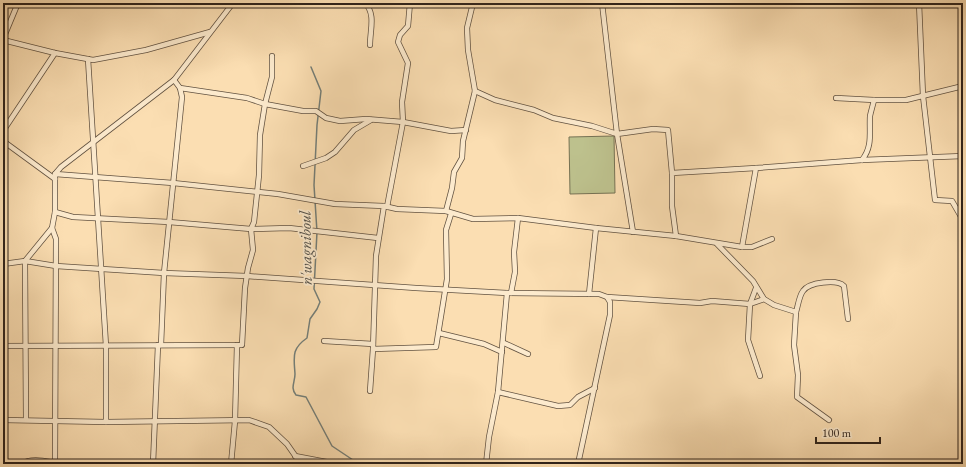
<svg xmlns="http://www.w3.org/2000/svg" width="966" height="467" viewBox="0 0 966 467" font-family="'EB Garamond',serif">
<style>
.green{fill:#bdc18d;stroke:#767254}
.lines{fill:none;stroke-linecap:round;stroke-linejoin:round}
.stream{stroke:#747e78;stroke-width:1.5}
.minor-casing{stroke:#625241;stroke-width:6}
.minor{stroke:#fceacd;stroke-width:4.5}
.labels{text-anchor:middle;stroke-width:3.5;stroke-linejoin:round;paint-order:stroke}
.water-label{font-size:16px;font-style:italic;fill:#52504a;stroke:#fceacd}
</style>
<rect width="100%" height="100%" fill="#fbdeb2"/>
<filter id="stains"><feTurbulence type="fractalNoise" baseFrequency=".005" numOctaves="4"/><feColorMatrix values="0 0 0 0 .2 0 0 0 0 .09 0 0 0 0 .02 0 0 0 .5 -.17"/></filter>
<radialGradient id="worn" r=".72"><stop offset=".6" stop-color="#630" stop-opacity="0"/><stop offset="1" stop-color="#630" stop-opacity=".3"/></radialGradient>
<path class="green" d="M614 136 615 193 570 194 569 137Z"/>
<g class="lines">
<path class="stream" d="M311 67 321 91 317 125 314 185 317 232 314 289 320 302 317 309 310 319 307 338C291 349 294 357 295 374 295 382 290 388 296 395L306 397 332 446 359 464"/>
<g class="minor-casing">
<g id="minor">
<path d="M365 3C376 14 370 30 370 45"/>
<path d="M919 3 923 96 935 200 952 201 963 220"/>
<path d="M3 39 18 3"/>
<path d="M3 40 55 53 93 60 146 50 210 32"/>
<path d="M88 59 106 346V422"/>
<path d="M180 88 247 98 265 104 303 111H316L326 118 340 121 366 119 403 122 451 131 466 130"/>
<path d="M475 91 495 100 534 110 553 118 592 126 617 134 602 3"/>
<path d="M836 98 874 100H906L963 86"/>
<path d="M3 131 55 53"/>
<path d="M3 141 55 179"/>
<path d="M862 160C873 146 869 133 870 116 871 111 873 105 874 100"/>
<path d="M303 166 326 158 335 152 354 130 371 120"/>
<path d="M55 174 173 183 278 194 335 204 384 206 376 256 373 349 436 347 447 279 446 230 451 214"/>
<path d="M384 206 397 209 446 211 473 219 518 218 596 228 589 294"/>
<path d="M387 207 403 122 402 102 408 63 398 42 400 35 408 26 410 3"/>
<path d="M446 211 452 188 454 172 462 158 463 141 475 91 468 50 467 28 473 3"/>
<path d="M55 212 73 217 169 222 251 229 289 228 378 238"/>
<path d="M52 228 56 239 55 464"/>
<path d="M596 228 676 236 742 247H752L772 239"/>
<path d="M633 232 617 134 653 129 668 130 672 173"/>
<path d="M676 236 672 206V173L756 168"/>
<path d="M717 244 753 281 764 299 774 305 796 312C798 306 799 296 803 291 809 282 837 279 844 286L848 319"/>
<path d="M742 247 756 168 862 160 963 156"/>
<path d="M3 264 25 261 52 228 55 212V174L61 167 174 80 233 3"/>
<path d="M756 288 750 304 748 340 760 376"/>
<path d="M511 293 515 272 514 252 518 218"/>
<path d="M607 297 700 303 712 301 750 304 764 299"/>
<path d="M796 312 794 345 798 375 797 397 829 420"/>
<path d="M439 333 484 344 502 352"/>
<path d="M324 341 373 344"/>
<path d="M504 343 528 354"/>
<path d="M161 345 164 273 182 97 180 88 174 80"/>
<path d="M3 346 242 345 245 288 248 268 253 250 251 229 254 222 259 175 260 135 265 104 272 77V56"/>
<path d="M370 391 373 349"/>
<path d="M498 392 558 406 570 405 578 397 595 388"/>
<path d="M26 419 25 261 56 266 164 273 247 276 416 288 507 293 599 294 607 297 610 302V315L578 464"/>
<path d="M3 420 106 422 249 420 269 427 287 444 301 464"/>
<path d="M295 456 337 464"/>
<path d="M21 464C34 456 50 463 64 464"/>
<path d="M153 464 158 345"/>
<path d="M231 464 235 421 237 345"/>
<path d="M486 464 489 437 498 392 507 293"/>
</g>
</g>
<use href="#minor" class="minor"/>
</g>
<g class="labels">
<g class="water-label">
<text transform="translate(305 248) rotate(-91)" y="6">n'wagniboul</text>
</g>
</g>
<rect width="966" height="467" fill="none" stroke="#fbdeb2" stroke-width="16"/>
<rect x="4" y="4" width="958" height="459" fill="none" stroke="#2f231b" stroke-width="2"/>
<rect x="8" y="8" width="950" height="451" fill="none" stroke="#2f231b"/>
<path d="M816 437v6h64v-6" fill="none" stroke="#2f231b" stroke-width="2"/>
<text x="822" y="437" font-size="12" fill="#2f231b" stroke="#fceacd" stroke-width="3" paint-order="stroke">100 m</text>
<rect width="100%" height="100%" filter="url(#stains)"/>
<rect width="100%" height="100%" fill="url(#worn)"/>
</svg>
